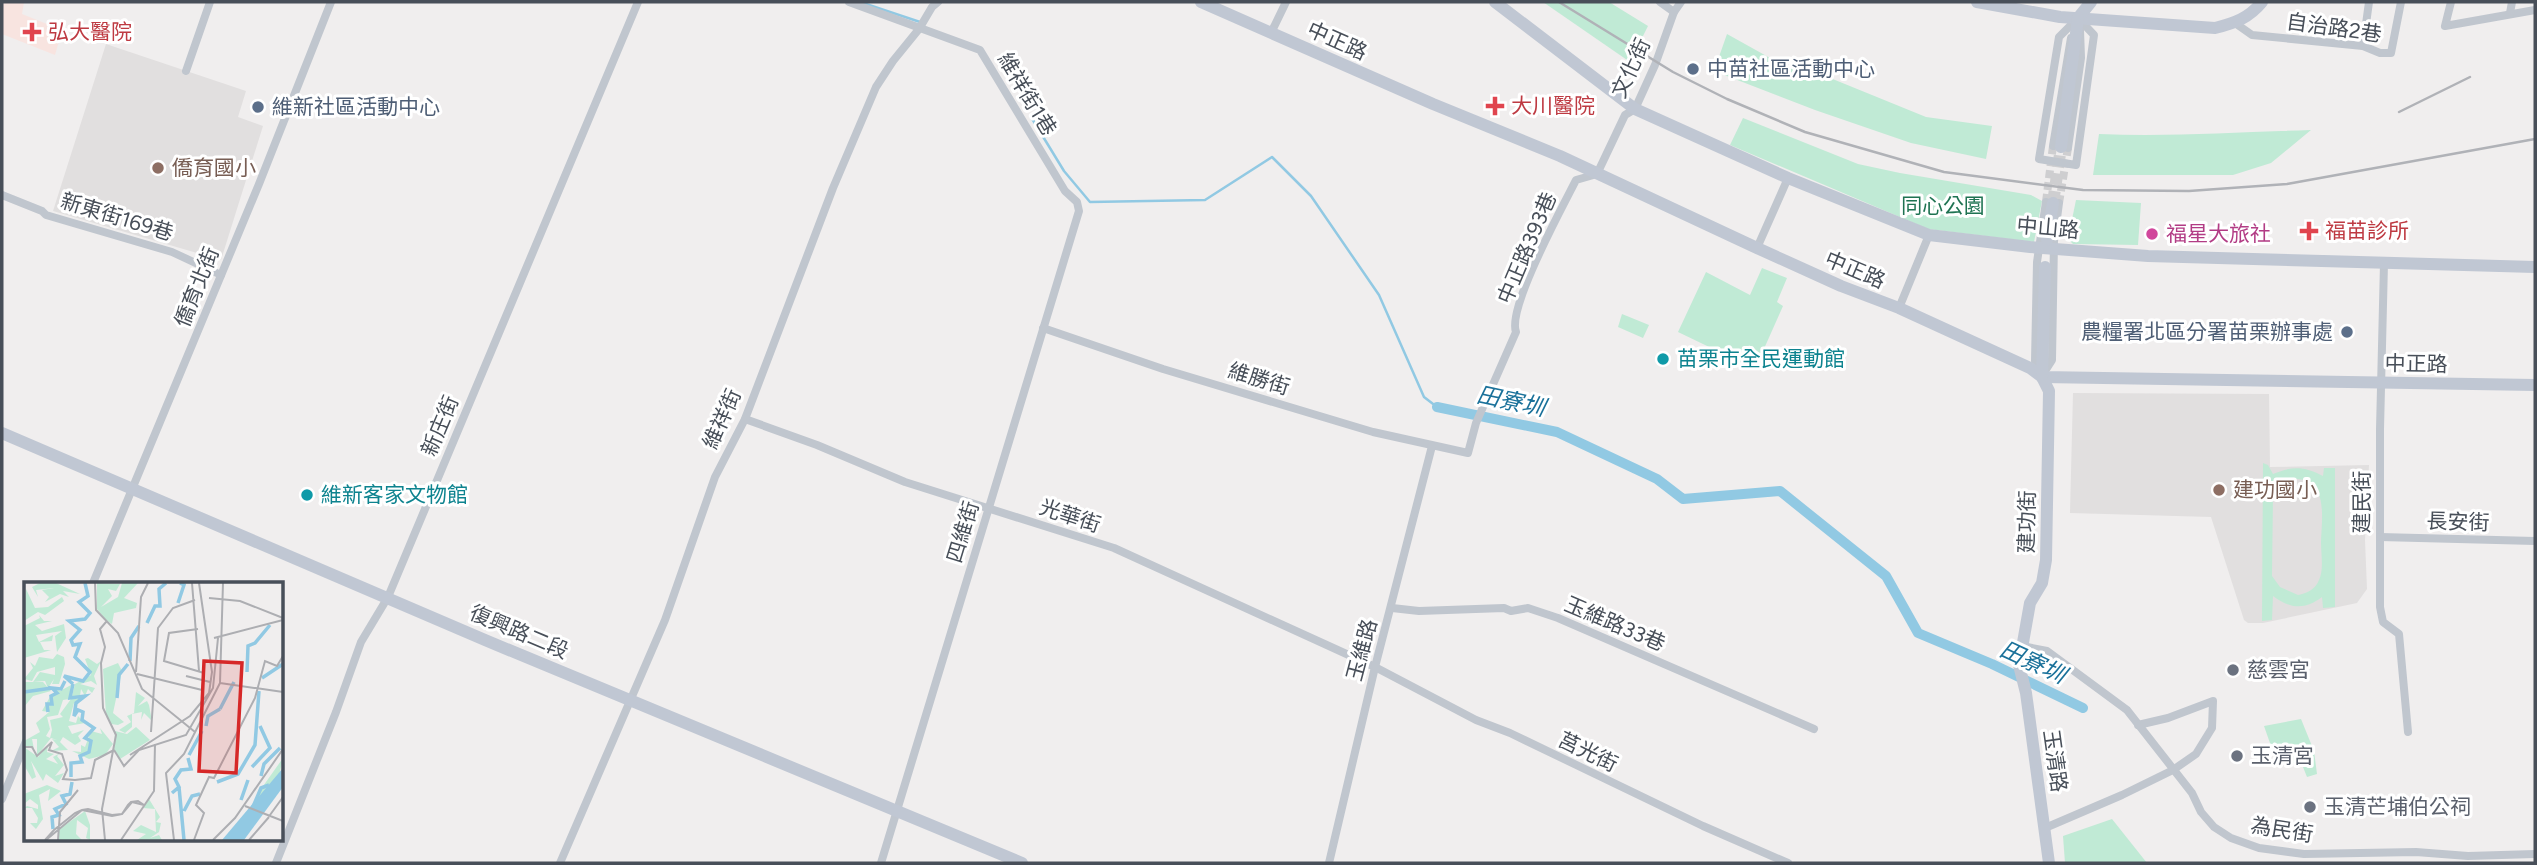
<svg xmlns="http://www.w3.org/2000/svg" width="2537" height="865" viewBox="0 0 2537 865" font-family="Figtree,'Noto Sans TC',sans-serif">
<style>
.education{fill:#e1dfdf}
.medical{fill:#f8e4e0}
.green{fill:#c0ead5;fill-rule:evenodd}
.lines{fill:none;stroke-linecap:round;stroke-linejoin:round}
.stream{stroke:#91c9e3;stroke-width:2.5}
.canal{stroke:#91c9e3;stroke-width:10}
.street-tunnel{stroke:#ceced0;stroke-width:8;stroke-dasharray:8 4;stroke-linecap:butt}
.secondary-tunnel{stroke:#ceced0;stroke-width:12;stroke-dasharray:12 6;stroke-linecap:butt}
.street{stroke:#c0c6ce;stroke-width:8}
.secondary{stroke:#c0c7d3;stroke-width:12}
.rail{stroke:#b0b2b7;stroke-width:2.5}
.health-dot{fill:#e0444e;stroke:#fff;stroke-width:2.5}
.service-dot{fill:#5c6f8a;stroke:#fff;stroke-width:2.5}
.education-dot{fill:#8d6e63;stroke:#fff;stroke-width:2.5}
.hotel-dot{fill:#d1479c;stroke:#fff;stroke-width:2.5}
.culture-dot{fill:#0f9aa8;stroke:#fff;stroke-width:2.5}
.worship-dot{fill:#6b7280;stroke:#fff;stroke-width:2.5}
.labels{text-anchor:middle;stroke-width:6;stroke-linejoin:round;paint-order:stroke}
.street-label{font-size:21px;fill:#484f59;stroke:#fff}
.health-label{font-size:21px;fill:#be3a42;stroke:#fff;text-anchor:start}
.service-label{font-size:21px;fill:#4e5e75;stroke:#fff;text-anchor:start}
.education-label{font-size:21px;fill:#785e54;stroke:#fff;text-anchor:start}
.park-label{font-size:21px;fill:#1f7352;stroke:#fff}
.hotel-label{font-size:21px;fill:#b23c85;stroke:#fff;text-anchor:start}
.culture-label{font-size:21px;fill:#0d838f;stroke:#fff;text-anchor:start}
.worship-label{font-size:21px;fill:#5b616d;stroke:#fff;text-anchor:start}
.water-label{font-size:23px;font-style:italic;fill:#1a719a;stroke:#fff}
.inset-river{fill:none;stroke:#91c9e3;stroke-width:3.5}
.inset-road{fill:none;stroke:#adaeb2;stroke-width:2}
.view{fill:#d62828;fill-opacity:0.15;stroke:#d62828;stroke-width:3.5}
.inset-edge{fill:none;stroke:#484f59;stroke-width:3.5}
</style>
<rect width="100%" height="100%" fill="#f0eeee"/>
<g class="education">
<path d="M106 44 246 91 238 117 263 126 221 260 53 211Z"/>
<path d="M2073 393 2269 394 2270 467 2369 465 2365 540 2367 589 2357 603 2263 623H2248L2244 620 2211 517 2070 513Z"/>
</g>
<path class="medical" d="M2 2H24L22 14 62 30 55 55 2 34Z"/>
<g class="green">
<path d="M1543 2H1609L1648 26 1630 62Z"/>
<path d="M1727 34 1788 68 1813 71 1926 117 1992 126 1986 159 1911 143 1815 110 1714 71Z"/>
<path d="M1743 118 1858 164 1900 173 2031 195 2042 201 2034 242 1928 229 1730 145Z"/>
<path d="M2311 130 2271 163 2233 175H2093L2099 134C2169 137 2240 132 2311 130Z"/>
<path d="M2076 200 2141 203 2138 245 2073 244 2068 239Z"/>
<path d="M1762 268 1787 278 1777 302 1783 306 1755 369 1678 332 1706 272 1750 295Z"/>
<path d="M1622 314 1649 325 1643 338 1618 327Z"/>
<path d="M2263 463 2268 465 2273 474C2292 466 2304 466 2323 476L2324 468H2335V607L2323 608 2322 597C2305 610 2290 609 2273 596L2272 620 2262 621ZM2288 479C2329 475 2322 514 2321 542 2321 554 2324 570 2319 580 2315 590 2307 593 2298 595L2280 587 2272 576 2273 496 2275 489Z"/>
<path d="M2301 719 2314 751 2317 774 2307 777 2301 762 2278 766 2264 726Z"/>
<path d="M2112 819 2147 863H2065L2063 836Z"/>
</g>
<g class="lines">
<g class="stream">
<path d="M860 2 920 22"/>
<path d="M1031 117 1064 171 1090 202 1205 200 1272 157 1311 196 1379 295 1424 397 1437 407"/>
</g>
<path class="canal" d="M1437 407 1557 432 1657 479 1683 499 1780 491 1886 576 1918 633 1992 664 2083 708"/>
<g class="street-tunnel">
<path d="M2046 202 2053 146"/>
<path d="M2059 203 2068 148"/>
</g>
<path class="secondary-tunnel" d="M2053 203 2061 147"/>
<g class="street">
<path d="M849 2 980 50 1065 191 1077 202 1079 211 881 863"/>
<path d="M1660 2 1674 12"/>
<path d="M2451 2 2445 26 2535 10"/>
<path d="M2510 13 2512 2"/>
<path d="M2078 18 2094 35 2076 165 2039 159 2059 37Z"/>
<path d="M2235 23 2252 35 2363 46 2380 53H2391L2401 2"/>
<path d="M1271 33 1286 2"/>
<path d="M2363 46 2369 2"/>
<path d="M186 71 210 2"/>
<path d="M2053 146 2071 38"/>
<path d="M2068 148 2081 58 2080 30"/>
<path d="M2 195 42 211 46 215 172 252 221 275"/>
<path d="M1757 248 1788 178"/>
<path d="M2384 263 2380 429V607L2383 622 2399 634 2408 732"/>
<path d="M1899 308 1929 235"/>
<path d="M1043 328 1163 369 1373 432 1468 453 1476 423 1516 332C1507 308 1563 206 1576 180L1597 174 1625 115 1635 109 1655 65 1674 12 1681 2"/>
<path d="M2041 374 2035 361 2037 262 2046 202"/>
<path d="M2043 374 2052 360 2054 241 2059 203"/>
<path d="M745 419 817 445 905 482 1114 548 1375 667 1476 720 1510 733 1703 826 1788 863"/>
<path d="M2380 537 2535 541"/>
<path d="M93 583 259 184 331 2"/>
<path d="M1392 608 1419 611 1504 608 1511 611 1528 608 1558 618 1814 729"/>
<path d="M2022 646 2047 651 2127 710 2192 793 2201 812 2214 827 2231 838 2259 848 2304 854 2416 852 2468 856 2535 854"/>
<path d="M2 799 26 741"/>
<path d="M2045 828 2122 795 2173 770 2196 754 2212 728 2213 701 2168 718 2138 725"/>
<path d="M276 863 336 712 361 642 388 597 638 2"/>
<path d="M560 863 665 620 715 477 745 419 833 188 876 87 893 61 919 29 932 7 938 2"/>
<path d="M1329 863 1375 667 1432 446"/>
</g>
<g class="secondary">
<path d="M1201 2 1433 104 1560 156 1757 248 1841 286 1899 308 2030 368 2042 377 2535 385"/>
<path d="M1495 2 1635 109 1788 178 1929 235 2030 247 2148 256 2535 267"/>
<path d="M1977 2 2060 17 2215 28C2235 23 2249 18 2262 2"/>
<path d="M2078 18 2091 2"/>
<path d="M2061 147 2078 18"/>
<path d="M2047 240 2053 203"/>
<path d="M2042 377 2049 391 2046 560 2042 583 2030 603 2019 665 2026 693 2049 863"/>
<path d="M2042 377 2045 267"/>
<path d="M2 433 485 640 1022 863"/>
</g>
<g class="rail">
<path d="M1559 2 1673 72 1727 99 1805 132 1944 172 2083 190 2189 191 2287 184 2535 139"/>
<path d="M2399 112 2470 77"/>
</g>
</g>
<g class="health-dot">
<path d="M28.5 21.5h7v7h7v7h-7v7h-7v-7h-7v-7h7z"/>
<path d="M1491.5 95.5h7v7h7v7h-7v7h-7v-7h-7v-7h7z"/>
<path d="M2305.5 220.5h7v7h7v7h-7v7h-7v-7h-7v-7h7z"/>
</g>
<g class="service-dot">
<circle cx="1693" cy="69" r="7"/>
<circle cx="258" cy="107" r="7"/>
<circle cx="2347" cy="332" r="7"/>
</g>
<g class="education-dot">
<circle cx="158" cy="168" r="7"/>
<circle cx="2219" cy="490" r="7"/>
</g>
<circle class="hotel-dot" cx="2152" cy="234" r="7"/>
<g class="culture-dot">
<circle cx="1663" cy="359" r="7"/>
<circle cx="307" cy="495" r="7"/>
</g>
<g class="worship-dot">
<circle cx="2233" cy="670" r="7"/>
<circle cx="2237" cy="756" r="7"/>
<circle cx="2310" cy="807" r="7"/>
</g>
<g class="labels">
<g class="street-label">
<text transform="translate(2334 28) rotate(8)" y="7">自治路2巷</text>
<text transform="translate(1337 41) rotate(24)" y="7">中正路</text>
<text transform="translate(1631 68) rotate(-65)" y="7">文化街</text>
<text transform="translate(1027 94) rotate(59)" y="7">維祥街1巷</text>
<text transform="translate(117 217) rotate(17)" y="7">新東街169巷</text>
<text transform="translate(2048 228) rotate(5)" y="7">中山路</text>
<text transform="translate(1527 248) rotate(-67)" y="7">中正路393巷</text>
<text transform="translate(1855 270) rotate(23)" y="7">中正路</text>
<text transform="translate(197 287) rotate(-68)" y="7">僑育北街</text>
<text transform="translate(2416 364) rotate(1)" y="7">中正路</text>
<text transform="translate(1259 379) rotate(17)" y="7">維勝街</text>
<text transform="translate(722 419) rotate(-66)" y="7">維祥街</text>
<text transform="translate(440 426) rotate(-67)" y="7">新庄街</text>
<text transform="translate(2362 502) rotate(-90)" y="7">建民街</text>
<text transform="translate(1070 516) rotate(18)" y="7">光華街</text>
<text transform="translate(2027 522) rotate(-89)" y="7">建功街</text>
<text transform="translate(2458 522) rotate(2)" y="7">長安街</text>
<text transform="translate(963 532) rotate(-73)" y="7">四維街</text>
<text transform="translate(1615 624) rotate(23)" y="7">玉維路33巷</text>
<text transform="translate(519 632) rotate(23)" y="7">復興路二段</text>
<text transform="translate(1362 650) rotate(-75)" y="7">玉維路</text>
<text transform="translate(1588 752) rotate(26)" y="7">莒光街</text>
<text transform="translate(2055 761) rotate(82)" y="7">玉清路</text>
<text transform="translate(2282 830) rotate(9)" y="7">為民街</text>
</g>
<g class="health-label">
<text x="48" y="39">弘大醫院</text>
<text x="1511" y="113">大川醫院</text>
<text x="2325" y="238">福苗診所</text>
</g>
<g class="service-label">
<text x="1707" y="76">中苗社區活動中心</text>
<text x="272" y="114">維新社區活動中心</text>
<text x="2333" y="339" text-anchor="end">農糧署北區分署苗栗辦事處</text>
</g>
<g class="education-label">
<text x="172" y="175">僑育國小</text>
<text x="2233" y="497">建功國小</text>
</g>
<g class="park-label">
<text x="1943" y="213">同心公園</text>
</g>
<g class="hotel-label">
<text x="2166" y="241">福星大旅社</text>
</g>
<g class="culture-label">
<text x="1677" y="366">苗栗市全民運動館</text>
<text x="321" y="502">維新客家文物館</text>
</g>
<g class="worship-label">
<text x="2247" y="677">慈雲宮</text>
<text x="2251" y="763">玉清宮</text>
<text x="2324" y="814">玉清芒埔伯公祠</text>
</g>
<g class="water-label">
<text transform="translate(1511 401) rotate(12)" y="8">田寮圳</text>
<text transform="translate(2033 662) rotate(25)" y="8">田寮圳</text>
</g>
</g>
<g transform="translate(24 582)">
<rect width="259" height="259" fill="#f0eeee"/>
<path d="M16 1H32L56 12 39 9 45 15 36 12 21 20 25 15 18 8 30 6 12 8 14 15 8 5ZM73 1 96 2 92 9 84 7 88 14 77 25 94 15 98 1H114L100 16 113 21 112 26 90 31 88 42 82 38 73 27ZM2 7 11 26 24 25 38 15 40 19 21 33 14 30 0 39ZM15 33 20 39H28L11 43 18 49 40 42 42 56 33 70 31 54 38 49 12 53 15 60 29 53 28 59 16 60 20 68H27L0 76V44L16 36ZM33 72 40 75 41 82 35 102H28L30 97 24 106 21 99 9 100 16 90 31 93V85L13 90 8 99 0 97 9 86 6 80 11 84 15 75 29 77ZM61 77 64 76 73 82 77 79 70 94 73 103 67 99 56 102 71 106 68 111 64 107 61 114 57 107 56 114H48L51 102 67 93ZM94 81 98 89 89 131 100 140 94 143 87 142 82 132 79 87ZM1 100H19L27 109 9 114 0 125ZM47 103 45 117 39 118 34 133 23 135 26 147 22 154 26 156 28 148 26 138 39 135 36 132 47 117 59 116 50 121 45 139 52 141 54 134 61 141 44 144 48 152 60 148 54 154 57 159 51 163 39 155 36 160 44 168 27 169 35 165 28 157 33 158 27 156 13 174V157H8L10 167 0 164V159L16 150 12 141 25 130 18 129 27 113 34 111 30 106 36 109ZM112 110 121 116 114 124 123 119 125 123 128 139 120 131 117 138 118 130 108 132V145L101 151 95 148 107 140 103 134 110 131ZM112 145 126 158 96 177 90 168 91 149 103 152ZM76 146 89 162 81 173 65 177 48 169 57 170V163L61 165 67 149 78 152ZM24 163 23 170 30 172 22 177 34 182 29 175 36 171 33 174 40 183 31 194 40 191 34 201 22 192 19 199 7 179 12 195 8 197 0 183V165L14 175ZM259 176 255 194 229 226 237 207ZM23 203 37 209 24 219 26 207 15 213 19 237 12 247 6 241H13L14 236 8 226H0L3 224 14 227V223L6 217 0 222V212ZM125 217 136 235 132 240 137 241 135 250 126 256 135 253 138 258H113L122 252 109 249 117 243 132 250 131 227 119 226ZM61 229 66 243V258L62 256 64 246 53 238 52 252 58 258H35L34 248Z" fill="#c0ead5"/>
<path d="M259 186V205L220 258H198Z" fill="#91c9e3"/>
<path class="inset-river" d="M154 21 160 3 156 1M123 41 131 24H136L135 7 142 1M106 79 107 56 115 44M223 90 224 64 231 61 246 43M238 96 259 82M49 102 40 94 59 99 66 90 51 75 56 62 49 63 47 58 56 48 45 39 61 37 66 31 55 20 64 14 61 1M0 110 28 106M93 116 95 93 104 82M196 127 210 100M24 130 23 122H28L27 114 33 111 28 106 37 107 41 99M182 144 184 134 196 127M165 173 178 149M228 185 246 166 236 144M237 194 240 182 256 166M47 195V181L58 180 56 174 65 170 67 159 61 156 70 146 58 138 59 130 54 128 50 134 52 121 61 114 46 116 49 102M193 200 214 192 231 163 235 109M155 205 160 258M148 211 155 205 151 197 157 188 167 187 164 176M217 218 224 198M228 227 237 206 245 203M160 229 168 214 176 212M29 247 28 235 35 233 31 227 42 222 38 214 46 212 48 200"/>
<path class="inset-road" d="M71 1 72 28 94 51 118 107 171 150M168 1 175 89M185 16 216 19 259 36M190 56 259 38M112 90 117 15 124 1M113 92 178 108 180 91 140 79 145 51 174 47M162 94 186 100M196 101 259 110M127 150 134 46 149 26 171 18M0 165H8L13 174 28 160 25 168 38 172 43 188 39 197 51 198 67 196 71 178 90 168M90 168 100 184 115 168 162 153 189 106 194 56M106 173 166 134 185 111 188 90 175 1M221 224 259 239M246 233 259 215M21 258 30 248 51 231 58 228 64 227 88 233 98 232 104 223 107 220 114 219 120 223 108 220 98 232 88 234 58 228 22 258M34 258 36 230 54 208M81 258 78 227 92 153 79 126 77 81 81 65 76 47 82 40M97 258 130 209 131 162M150 258 142 191 160 172 196 101 199 1M170 258 180 231 172 223 185 195 190 196 231 116 241 79 253 84 259 74M189 258 211 236 259 167M225 258 245 235"/>
<path class="view" d="M180 79 218 81 212 191 175 189Z"/>
<rect width="259" height="259" class="inset-edge"/>
</g>
<rect width="2537" height="865" fill="none" stroke="#484f59" stroke-width="7"/>
</svg>
